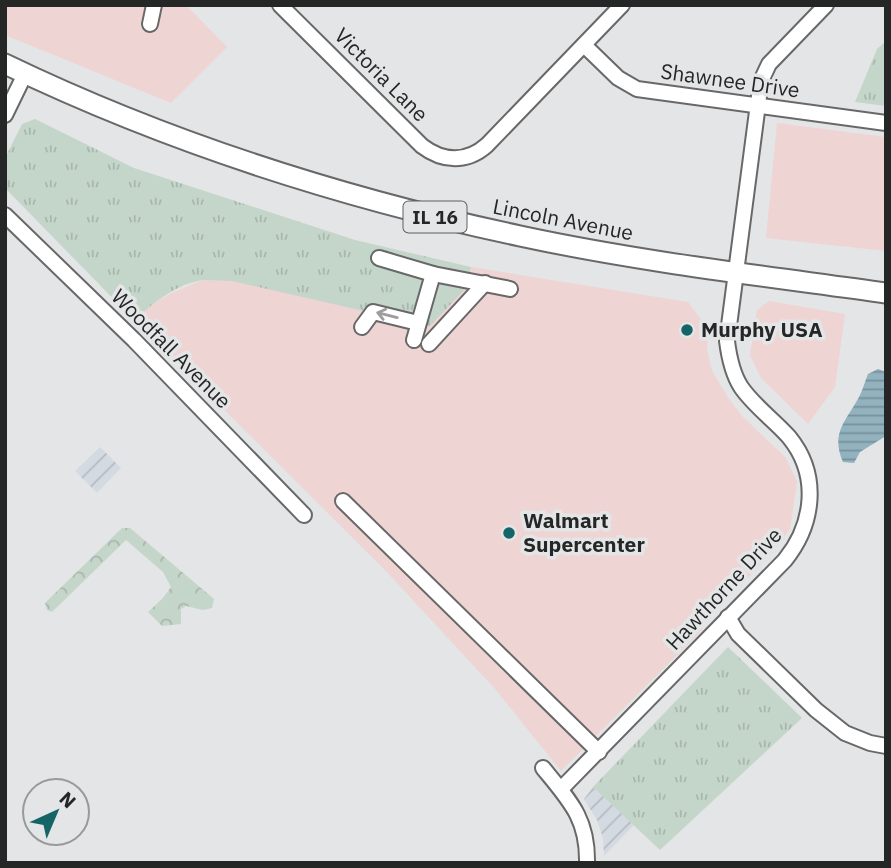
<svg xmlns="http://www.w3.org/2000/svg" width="891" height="868" viewBox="0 0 891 868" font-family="'IBM Plex Sans',sans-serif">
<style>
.commercial{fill:#efd4d4}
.industrial{fill:url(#industrial-furrows)}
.grass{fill:url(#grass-tufts)}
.forest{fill:url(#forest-crowns)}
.water{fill:url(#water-rules)}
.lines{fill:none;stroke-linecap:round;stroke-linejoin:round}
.minor-casing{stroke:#686869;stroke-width:18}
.major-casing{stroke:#686869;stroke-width:23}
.minor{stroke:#fff;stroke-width:14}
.major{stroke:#fff;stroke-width:19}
.oneway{stroke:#9d9d9d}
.poi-dot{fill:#156468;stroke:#e4e5e6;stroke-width:2.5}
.labels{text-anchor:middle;stroke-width:7;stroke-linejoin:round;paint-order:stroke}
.shield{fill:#e4e5e6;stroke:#5e5f60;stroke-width:2}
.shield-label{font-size:19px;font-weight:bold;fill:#252626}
.street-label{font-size:21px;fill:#252626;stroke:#e4e5e6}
.poi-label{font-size:21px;font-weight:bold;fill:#252626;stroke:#e4e5e6;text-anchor:start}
</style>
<defs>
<pattern id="industrial-furrows" width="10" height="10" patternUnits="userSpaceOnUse" patternTransform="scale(1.75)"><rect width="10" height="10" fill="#d4dae1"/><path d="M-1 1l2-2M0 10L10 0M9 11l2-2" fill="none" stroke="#b6bbc1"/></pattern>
<pattern id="grass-tufts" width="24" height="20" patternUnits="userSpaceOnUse" patternTransform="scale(1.75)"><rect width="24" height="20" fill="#c4d5c9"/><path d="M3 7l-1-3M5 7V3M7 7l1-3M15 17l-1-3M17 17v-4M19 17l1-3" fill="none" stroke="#a8b7ac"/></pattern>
<pattern id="forest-crowns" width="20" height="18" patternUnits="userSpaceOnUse" patternTransform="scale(1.75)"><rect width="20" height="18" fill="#c4d5c9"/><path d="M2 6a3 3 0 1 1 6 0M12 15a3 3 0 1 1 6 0" fill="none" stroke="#a8b7ac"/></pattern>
<pattern id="water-rules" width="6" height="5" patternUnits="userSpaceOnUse" patternTransform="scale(1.75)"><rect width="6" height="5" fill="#91b2be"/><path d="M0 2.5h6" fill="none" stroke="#76919a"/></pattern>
</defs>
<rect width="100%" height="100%" fill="#e4e5e6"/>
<g class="commercial">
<path d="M5 5H186L227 47 171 103 5 35Z"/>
<path d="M777 123 886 137V251L766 238Z"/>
<path d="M471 267 688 302 708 329 707 349 712 371 729 399 742 416 786 458 797 482 790 529 778 545 741 586 732 584 704 614 702 630 561 771 496 690 384 569 135 321 149 306 172 293 202 280 466 288Z"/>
<path d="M769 301 845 314 835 387 808 424 761 378 750 355 757 310Z"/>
</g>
<g class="industrial">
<path d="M100 447 121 468 97 493 75 471Z"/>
<path d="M593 787 634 825 604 856 603 838 597 820 584 799Z"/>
</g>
<g class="grass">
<path d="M886 41V106L855 102 877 49Z"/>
<path d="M35 119 134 168 355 240 471 267 466 288 430 326 232 281C223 281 213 280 204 280 180 282 150 304 135 321L5 188V158L22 124Z"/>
<path d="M728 647 802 718 660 850 593 787Z"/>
</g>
<path class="forest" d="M122 528H130L214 599 212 608 203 610 186 606 181 609V624L162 626 148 612 162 599 171 587 163 572 126 540 52 612 47 610 45 603Z"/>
<path class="water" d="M878 369 886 372V436L860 452 854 463 843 462C830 431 847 421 860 395 863 389 865 381 868 374Z"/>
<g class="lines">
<g class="minor-casing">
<g id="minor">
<path d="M280 5 422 146C443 162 467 163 487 145L622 5"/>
<path d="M150 24 154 5"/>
<path d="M584 45 618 78 637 89 886 123"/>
<path d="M5 115 25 74"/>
<path d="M5 215 134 340 304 515"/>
<path d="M379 258 433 274"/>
<path d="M362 327 373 312 418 323"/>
<path d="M414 340 433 274 510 289"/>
<path d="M429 344 485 283"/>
<path d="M343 501 599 752"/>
<path d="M728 617 738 634 816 710 845 733 870 743 886 746"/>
<path d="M543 768C570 801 588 819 587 863"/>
<path d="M561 789 785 560C814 524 820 475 789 437 774 420 754 406 741 387 732 373 729 357 727 341L761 81 769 64 826 5"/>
</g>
</g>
<g class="major-casing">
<path id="major" d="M5 64C169 143 343 198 520 236 641 262 764 276 886 293"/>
</g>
<use href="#minor" class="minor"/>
<use href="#major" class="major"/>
</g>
<defs><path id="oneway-shaft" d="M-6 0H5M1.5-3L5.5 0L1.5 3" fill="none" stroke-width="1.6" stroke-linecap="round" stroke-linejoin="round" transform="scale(1.75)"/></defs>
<use class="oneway" href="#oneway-shaft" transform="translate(387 315) rotate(-166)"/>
<g class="poi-dot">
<circle cx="687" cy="330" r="7"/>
<circle cx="509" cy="533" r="7"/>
</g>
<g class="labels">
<rect class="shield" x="403.5" y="201.5" width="63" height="31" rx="5"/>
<g class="shield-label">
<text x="435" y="224">IL 16</text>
</g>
<g class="street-label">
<text transform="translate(381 75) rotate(45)" y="7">Victoria Lane</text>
<text transform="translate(730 81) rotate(8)" y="7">Shawnee Drive</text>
<text transform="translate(563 220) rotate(11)" y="7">Lincoln Avenue</text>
<text transform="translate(171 349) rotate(45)" y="7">Woodfall Avenue</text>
<text transform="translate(724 589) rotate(-47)" y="7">Hawthorne Drive</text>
</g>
<g class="poi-label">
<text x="701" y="337">Murphy USA</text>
<text x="523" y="528">Walmart<tspan x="523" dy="24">Supercenter</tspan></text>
</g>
</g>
<rect width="891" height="868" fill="none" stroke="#252626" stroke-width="14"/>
<g transform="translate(56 812) rotate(44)"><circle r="33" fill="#e4e5e6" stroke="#989999" stroke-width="2"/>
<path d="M0-5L12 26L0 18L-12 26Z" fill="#156468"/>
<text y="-10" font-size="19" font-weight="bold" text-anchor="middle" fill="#252626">N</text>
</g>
</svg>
